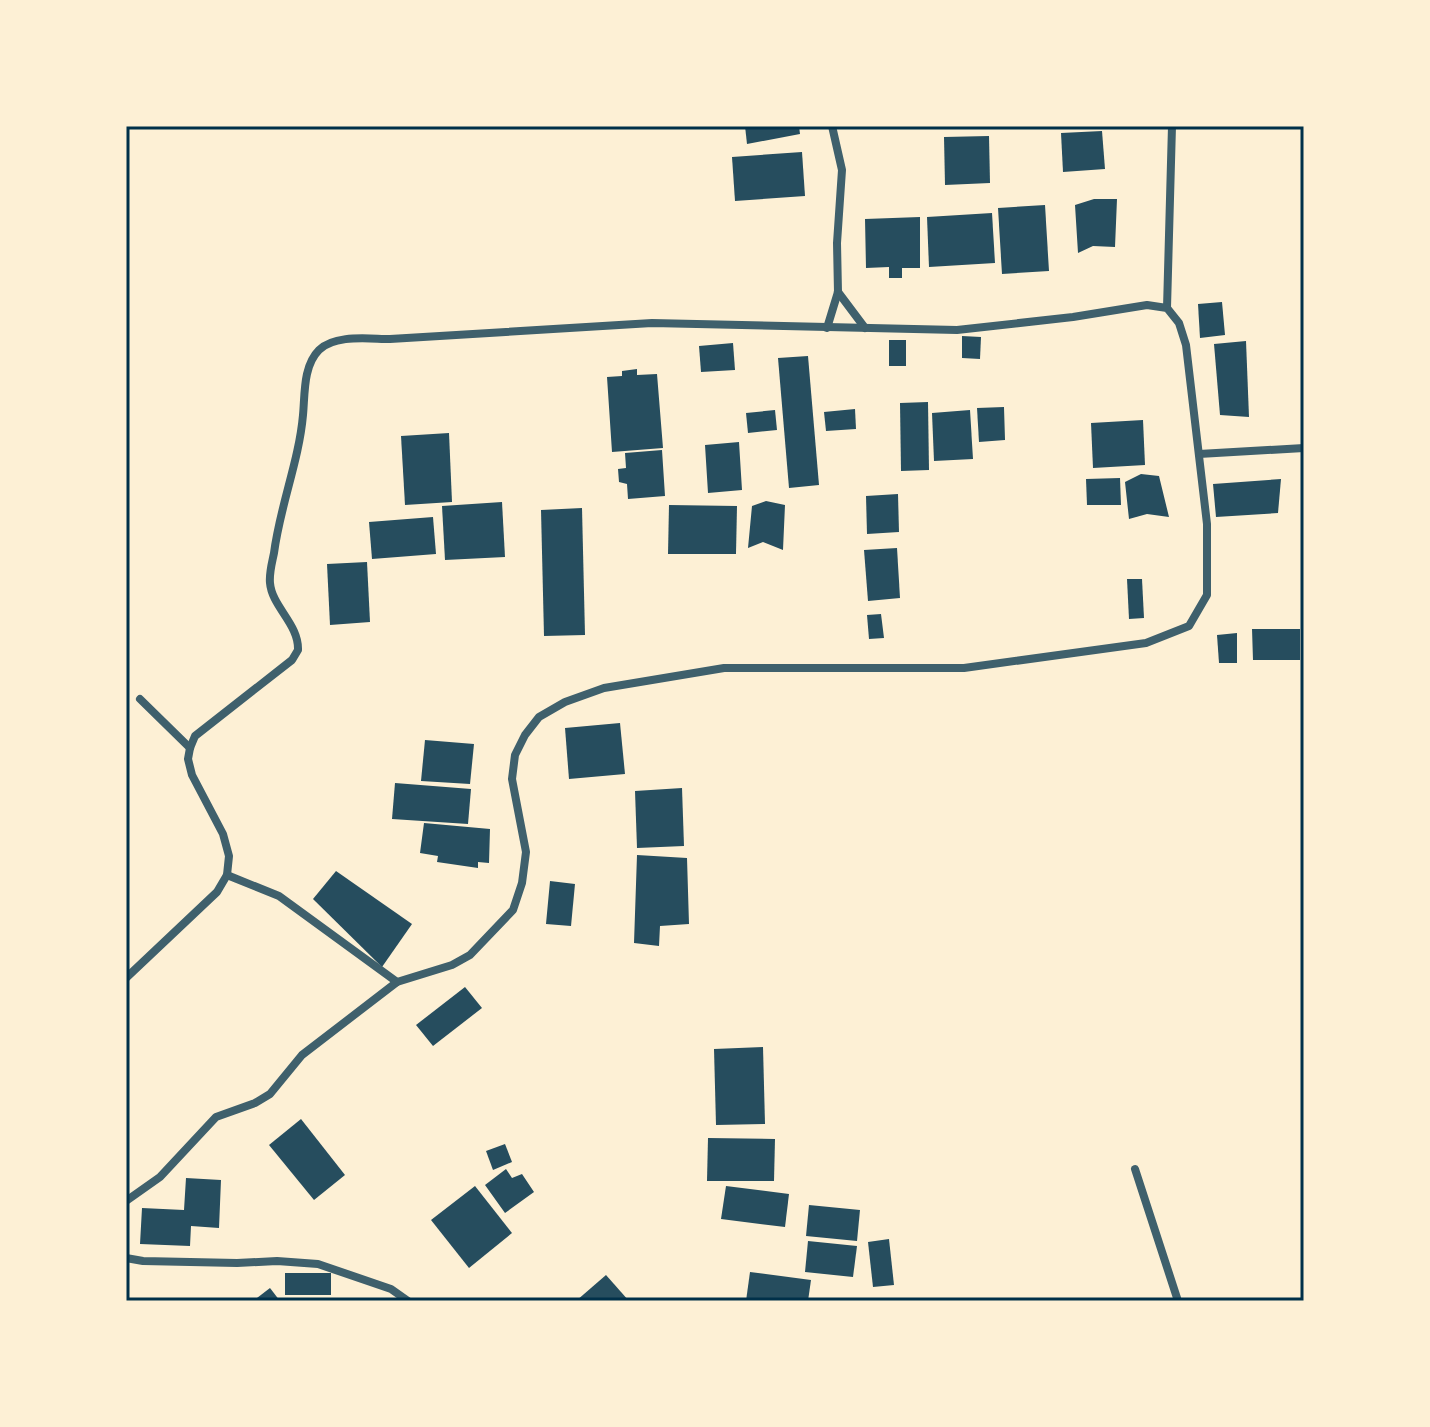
<svg xmlns="http://www.w3.org/2000/svg" width="1430" height="1427" viewBox="0 0 1430 1427" font-family="'Fira Sans Condensed',sans-serif">
<style>
.building{fill:#264d5e}
.lines{fill:none;stroke-linecap:round;stroke-linejoin:round}
.minor{stroke:#3f606c;stroke-width:8}
.neatline{fill:none;stroke:#003049;stroke-width:3}
</style>
<rect width="100%" height="100%" fill="#fdf0d5"/>
<g class="building">
<path d="M745 126H799L800 134 747 144Z"/>
<path d="M1102 131 1105 169 1063 172 1061 133Z"/>
<path d="M989 136 990 183 945 185 944 137Z"/>
<path d="M802 152 805 196 735 201 732 157Z"/>
<path d="M1094 199H1117L1115 247 1093 246 1078 253 1075 205Z"/>
<path d="M1045 205 1049 271 1002 274 998 208Z"/>
<path d="M992 213 995 263 929 267 927 217Z"/>
<path d="M920 217V268H902V278H889V267L866 268 865 219Z"/>
<path d="M1222 302 1225 335 1200 338 1198 304Z"/>
<path d="M962 336 981 337 980 359 962 358Z"/>
<rect x="889" y="340" width="17" height="26"/>
<path d="M1246 341 1249 417 1220 415 1214 344Z"/>
<path d="M733 343 735 370 701 372 699 346Z"/>
<path d="M808 356 819 485 789 488 778 358Z"/>
<path d="M637 369V375L657 374 663 448 612 452 607 377 622 376V371Z"/>
<path d="M928 402 929 470 901 471 900 403Z"/>
<path d="M1004 407 1005 440 979 442 977 408Z"/>
<path d="M855 409 856 429 826 431 824 412Z"/>
<path d="M775 410 777 430 748 433 746 413Z"/>
<path d="M970 410 973 459 934 461 932 413Z"/>
<path d="M1143 420 1145 465 1093 468 1091 423Z"/>
<path d="M449 433 452 502 405 505 401 436Z"/>
<path d="M739 442 742 490 708 493 705 445Z"/>
<path d="M662 450 665 496 628 499 627 484 619 482 618 469 626 468 625 453Z"/>
<path d="M1141 474 1159 476 1169 517 1147 514 1129 519 1125 482Z"/>
<path d="M1120 478 1121 505H1087L1086 479Z"/>
<path d="M1281 479 1278 513 1216 517 1213 484Z"/>
<path d="M898 494 899 532 867 534 866 496Z"/>
<path d="M766 501 785 505 783 550 763 542 748 548 752 506Z"/>
<path d="M502 502 505 557 445 560 442 506Z"/>
<path d="M669 505 737 506 736 554H668Z"/>
<path d="M582 508 585 635 544 636 541 510Z"/>
<path d="M433 517 436 554 372 559 369 522Z"/>
<path d="M897 548 900 598 868 601 864 550Z"/>
<path d="M367 562 370 622 330 625 327 564Z"/>
<path d="M1127 579H1142L1144 618 1129 619Z"/>
<path d="M881 614 884 638 869 639 867 615Z"/>
<path d="M1252 629H1300V660H1253Z"/>
<path d="M1237 633V663H1219L1217 635Z"/>
<path d="M620 723 625 774 569 779 565 728Z"/>
<path d="M425 740 474 744 470 784 421 781Z"/>
<path d="M395 783 471 789 468 824 392 819Z"/>
<path d="M682 788 684 846 637 848 635 791Z"/>
<path d="M424 823 490 829 489 863 478 862V868L437 862 438 856 420 853Z"/>
<path d="M637 855 687 858 689 924 660 926 659 946 634 943Z"/>
<path d="M336 871 412 924 382 967 313 899Z"/>
<path d="M550 881 575 884 571 926 546 924Z"/>
<path d="M465 987 482 1008 433 1046 416 1025Z"/>
<path d="M763 1047 765 1124 716 1125 714 1049Z"/>
<path d="M301 1119 345 1175 314 1200 269 1145Z"/>
<path d="M708 1138 775 1139 774 1181H707Z"/>
<path d="M505 1144 512 1162 493 1170 486 1151Z"/>
<path d="M506 1169 512 1178 522 1174 534 1192 505 1213 485 1185Z"/>
<path d="M186 1178 221 1180 219 1228 191 1226 190 1246 140 1244 142 1208 184 1210Z"/>
<path d="M475 1186 512 1233 469 1268 431 1220Z"/>
<path d="M726 1186 789 1194 785 1227 721 1219Z"/>
<path d="M809 1205 860 1210 857 1241 806 1236Z"/>
<path d="M889 1239 894 1285 873 1287 868 1242Z"/>
<path d="M808 1241 857 1246 853 1277 805 1272Z"/>
<path d="M750 1272 811 1280 808 1301H746Z"/>
<rect x="285" y="1273" width="46" height="22"/>
<path d="M606 1275 629 1301H576Z"/>
<path d="M270 1288 280 1301H253Z"/>
</g>
<g class="lines">
<g class="minor">
<path d="M838 292 865 328"/>
<path d="M1167 308 1172 126"/>
<path d="M827 328 838 292 837 243 842 170 832 126"/>
<path d="M1199 454 1304 448"/>
<path d="M140 699 190 748"/>
<path d="M227 875 279 896 397 982"/>
<path d="M126 978 217 892 227 875 229 856 223 834 192 775 188 759 190 748 195 736 292 660 298 650C299 624 272 607 270 583 269 573 272 563 274 553 280 506 299 461 303 415 305 394 303 366 319 350 335 334 369 339 390 339L652 323 957 330 1073 317 1147 305 1167 308 1179 323 1186 345 1207 524V595L1189 626 1146 643 964 668H724L604 688 565 702 539 717 525 735 515 755 512 779 526 852 522 883 513 910 470 955 452 965 397 982 302 1055 270 1094 255 1103 216 1117 160 1177 126 1201"/>
<path d="M1135 1169 1178 1301"/>
<path d="M126 1258 143 1261 237 1263 277 1261 318 1264 391 1289 408 1301"/>
</g>
</g>
<rect width="1430" height="1427" fill="none" stroke="#fdf0d5" stroke-width="256"/>
<rect x="128" y="128" width="1174" height="1171" class="neatline"/>
</svg>
